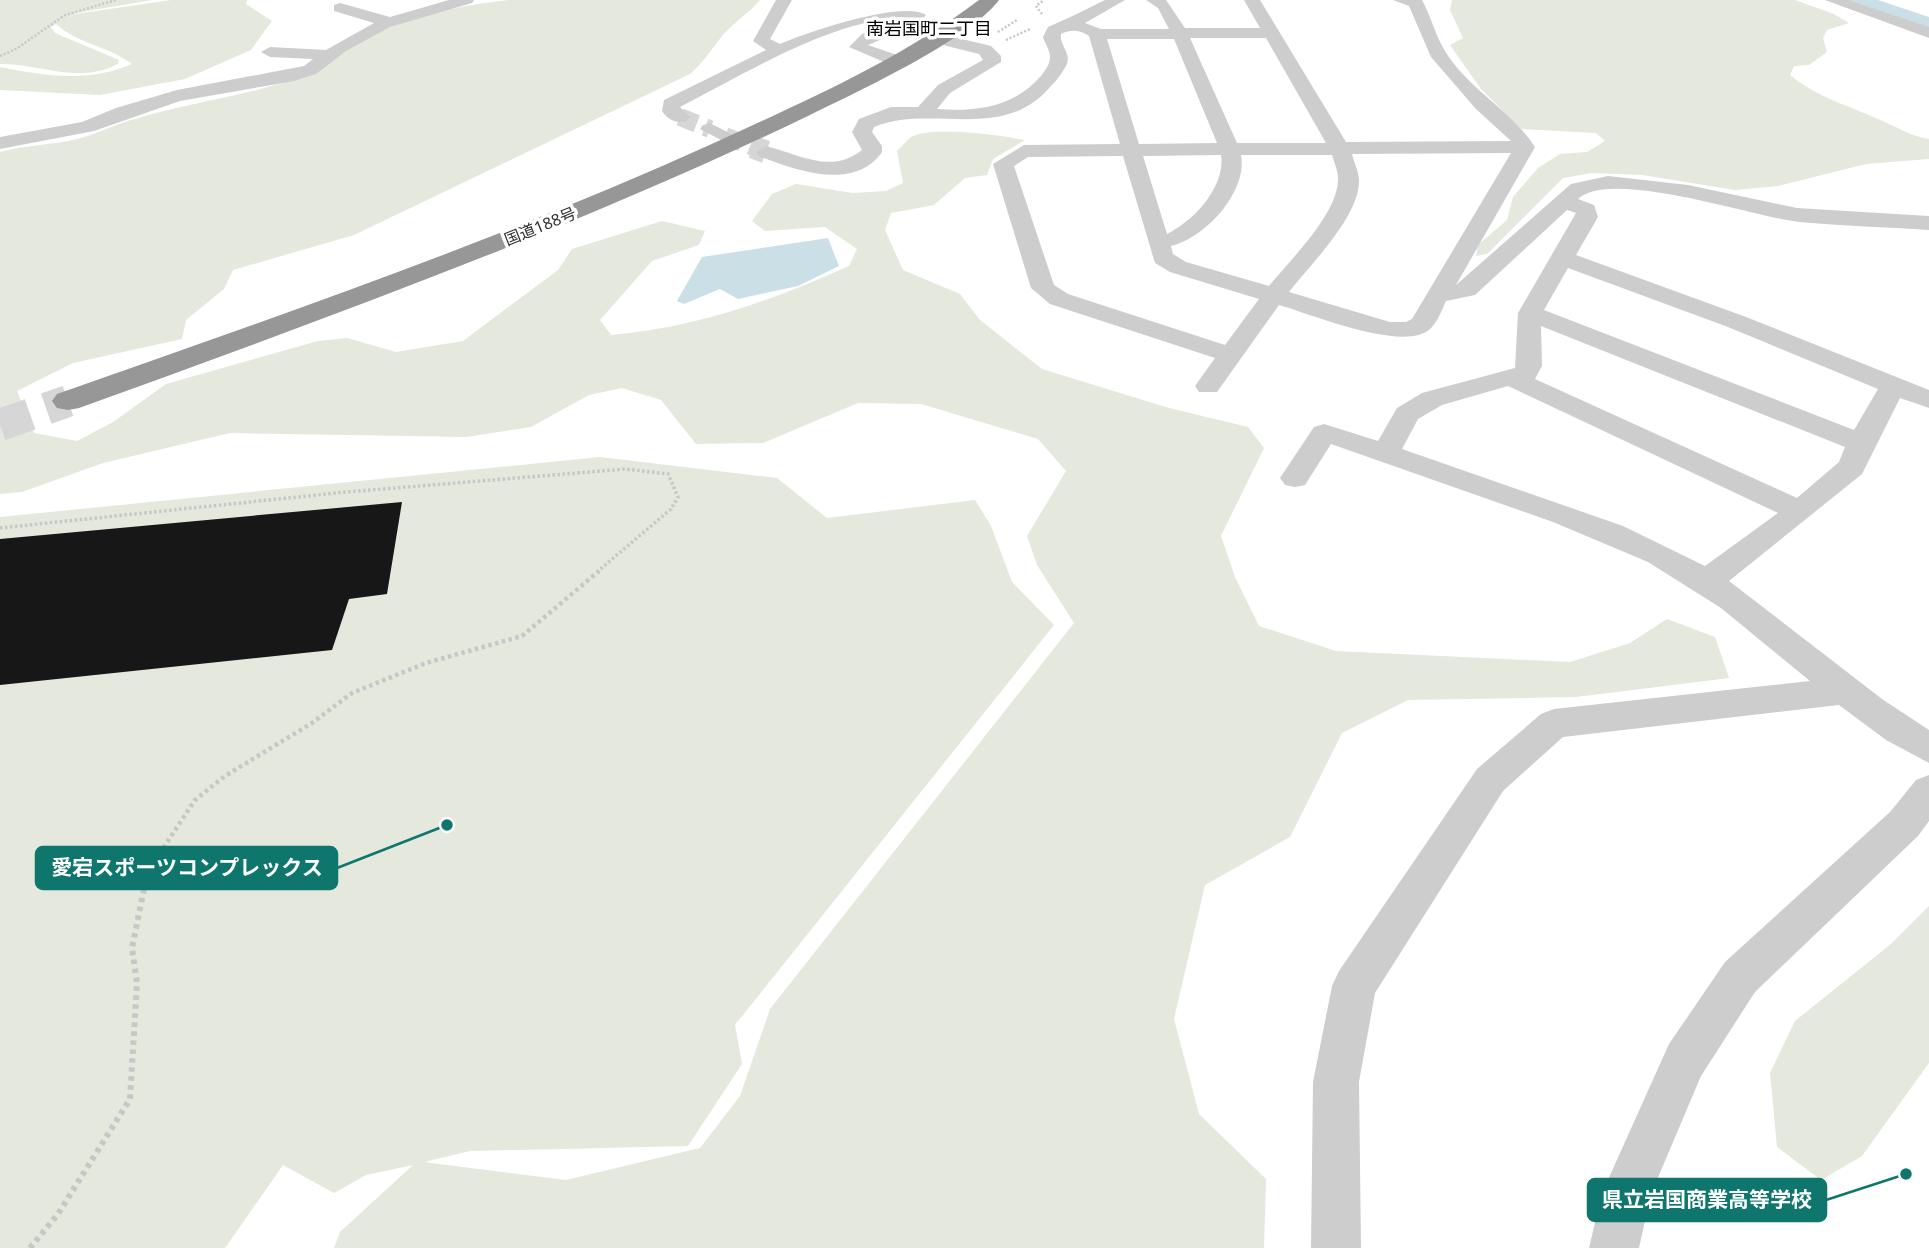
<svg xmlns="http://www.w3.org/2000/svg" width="1929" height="1248" viewBox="0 0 1929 1248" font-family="'Noto Sans','Noto Sans JP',sans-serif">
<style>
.green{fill:#e4e8dd}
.water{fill:#cbdfe7}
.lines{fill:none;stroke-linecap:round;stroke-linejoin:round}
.river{fill:#cbdfe7;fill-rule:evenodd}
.building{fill:#171717}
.minor-tunnel-far1{stroke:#d6d6d6;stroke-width:18;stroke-dasharray:18 9;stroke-linecap:butt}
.minor-tunnel{stroke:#d6d6d6;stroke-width:23;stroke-dasharray:23 11;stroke-linecap:butt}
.highway-tunnel{stroke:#d6d6d6;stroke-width:32;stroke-dasharray:32 17;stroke-linecap:butt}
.path-far3{stroke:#c7c7c7;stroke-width:2.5;stroke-dasharray:2 2;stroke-linecap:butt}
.path-far2{stroke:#c7c7c7;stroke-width:3.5;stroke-dasharray:2.5 2.5;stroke-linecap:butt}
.path-far1{stroke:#c7c7c7;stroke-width:4.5;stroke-dasharray:3.5 3.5;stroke-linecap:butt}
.path{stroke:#c7c7c7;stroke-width:6;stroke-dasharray:4.5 4.5;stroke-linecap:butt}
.minor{fill:#cdcdcd;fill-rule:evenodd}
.highway{fill:#979797;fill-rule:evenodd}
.labels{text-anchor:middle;stroke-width:7;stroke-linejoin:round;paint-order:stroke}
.far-street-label{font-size:16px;fill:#303030;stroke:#fff}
.far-neighbourhood-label{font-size:18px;fill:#000;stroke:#fff}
.leader{fill:none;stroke:#0f766e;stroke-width:2.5}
.callout-dot{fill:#0f766e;stroke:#fff;stroke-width:2.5}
.callout{fill:#0f766e;stroke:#0f766e;stroke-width:2.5}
.callout-label{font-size:21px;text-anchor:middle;font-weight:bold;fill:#fff}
</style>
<rect width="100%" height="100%" fill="#fff"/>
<g class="green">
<path d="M0 0H152L76 13 64 21 75 14 171 0H247L246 4 272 21 251 50 185 79 100 95 0 90V67C46 76 88 83 132 64 108 46 78 44 56 24L51 27 55 33 119 60 118 64C77 85 40 63 0 64Z"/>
<path d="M509 0H760C749 13 734 22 723 35 712 48 704 62 690 74L354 235 233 270 224 289 186 320 182 339 73 363 17 391 34 433 77 441 113 422 166 384 318 341 347 338 396 352 463 341 558 270 572 249 662 221 705 231 699 245 652 261 600 320 611 335C697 327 771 301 849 266L857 249 825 227 765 231 752 221 772 194 796 184 853 193 886 191 903 183 897 151C902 147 907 139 913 136 938 126 998 135 1025 140L993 159 987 175 965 178 934 205 891 213 885 230 903 270 960 294 980 320 1042 369 1169 408 1248 427 1264 448 1221 536 1235 577 1259 626 1336 651 1570 662 1630 643 1667 619 1715 637 1729 678 1576 697 1408 700 1342 733 1290 837 1205 885 1174 1019 1199 1114 1266 1179 1264 1248H334L340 1232 413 1165 366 1175 334 1193 283 1165 225 1248H0V517L600 457 777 478 827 518 975 500 991 526 1012 582 1054 625 735 1025 742 1064 688 1146 470 1151 424 1162 566 1180 700 1148 740 1096 770 1009 1074 623 1037 565 1027 536 1066 471 1038 439 921 404 858 403 763 443 696 444 661 400 622 388 589 395 531 427 466 437 230 433 103 463 22 492 0 494V152C23 146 45 145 68 141 93 137 114 124 138 118 187 103 239 97 288 81 317 71 339 53 366 38 410 16 461 5 509 0Z"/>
<path d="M1452 0H1795L1834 14 1849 23 1827 30 1823 38 1827 52 1809 65 1794 66 1790 75C1817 97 1847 105 1878 119 1896 126 1909 136 1929 139V159L1866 164 1778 186 1735 190 1642 175 1592 173 1563 178 1487 254 1476 256 1478 245 1507 220 1513 197 1538 168 1560 154 1587 152 1605 141 1596 133 1521 129 1481 89 1450 45 1463 38 1450 10Z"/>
<path d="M1929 906V1063L1862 1156 1821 1180 1777 1147 1770 1073 1795 1021 1891 944Z"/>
</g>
<path class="water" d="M828 238 839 266 798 286 738 299 720 289 684 304 677 301 702 257Z"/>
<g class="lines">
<path class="river" d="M1837 0H1878L1929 17V35L1841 6Z"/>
</g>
<path class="building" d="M402 502 387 594 349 599 332 650 0 685V539Z"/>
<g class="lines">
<g class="minor-tunnel-far1">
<path d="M680 117 710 129"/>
<path d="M725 136 758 149"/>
</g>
<path class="minor-tunnel" d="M753 147 766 152"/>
<path class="highway-tunnel" d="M0 425 68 401"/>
<g class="path-far3">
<path d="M1042 14 1036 6 1044 0"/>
<path d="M998 32 1017 20"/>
<path d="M1006 40 1030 29"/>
<path d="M0 56 16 49 65 15 116 0"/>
</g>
<path class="path-far2" d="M0 528 346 492 626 469 668 474 678 497 671 509 597 572"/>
<path class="path-far1" d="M148 871 195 800 225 776 312 723 352 693 426 663 522 636 599 571"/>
<path class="path" d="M30 1248 58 1214 130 1099 137 983 132 948 148 869"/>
<g class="minor">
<path d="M449 0H474L472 3 390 27 346 51 316 74 294 81 180 101 94 131 0 149V137L82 122 116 108 177 90 304 66 313 59 270 57 261 52 270 47 326 50 374 23 334 11V5L340 3 390 17Z"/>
<path d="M776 0H792L770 39 780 44C808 32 902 0 926 15L917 24 868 45 903 57 906 61 903 65H891L849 47 862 34 906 17C830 20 747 73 680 107L690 117 687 121C676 124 668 120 662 111L664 100 766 50 753 41Z"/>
<path d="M1105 0H1125L1085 23 1101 29H1169L1158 8 1146 0H1166L1185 28H1260L1244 0H1260L1346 142 1511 141 1476 109 1431 57 1409 6 1393 0H1422C1431 16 1435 35 1445 51 1468 89 1511 110 1535 147L1456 285 1571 184 1608 176 1688 185 1797 208 1929 216V230C1886 227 1842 226 1799 222 1754 217 1611 168 1578 199L1594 205 1598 217 1576 255 1746 317 1929 390V408L1900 398 1862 474 1729 581 1882 699 1929 730V763L1886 740 1839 705 1563 737 1503 791 1375 993 1359 1082 1361 1248H1311L1313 1082 1332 986 1339 971 1477 769 1541 714 1554 709 1810 681 1721 608 1648 562 1553 522 1331 444 1305 485 1295 487 1285 485 1280 478 1314 427 1324 424 1378 441 1397 408 1422 393 1515 368 1518 313 1576 213 1567 210 1475 295 1446 301C1442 310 1437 323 1430 329 1404 353 1311 314 1279 305L1217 392H1199L1195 386 1215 358 1050 304 1031 288 993 164 1024 145 1120 144 1089 36C1080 30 1071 29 1061 34 1059 45 1071 52 1067 64 1063 72 1057 80 1051 86 1002 144 932 103 874 127L872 132 882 146V152C854 192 795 170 759 156L756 152 766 146C799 154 831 175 862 150L852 132 859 119 891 107H918L938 85 983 60 979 54 931 42 929 38 931 34 937 33 991 46 1001 56V62L950 93 937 109C976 112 1014 107 1041 76 1045 70 1050 65 1050 57 1050 50 1045 44 1043 37L1048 27C1067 19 1085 10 1105 0ZM1190 38H1266L1326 143H1237ZM1107 39H1174L1217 143 1139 144ZM1511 153 1412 319 1406 322H1390L1289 292C1310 265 1359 217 1359 181 1359 173 1354 162 1352 154ZM1221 155C1226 186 1194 221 1167 234L1143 156ZM1241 155H1332C1334 162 1339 173 1338 181 1336 216 1290 260 1269 286L1186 262 1173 254 1171 246C1205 238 1248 192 1241 155ZM1123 156 1155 263 1170 272 1259 299 1225 345 1068 294 1054 285 1014 166 1028 157ZM1568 268 1728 327 1878 389 1854 430 1544 310ZM1541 326 1845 447 1839 462 1797 498 1535 379 1542 366ZM1508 386 1778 513 1705 566 1623 526 1402 449 1418 419 1442 405Z"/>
<path d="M1825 0H1848L1929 27V38Z"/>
<path d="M710 123 735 136 725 142 700 129 703 125Z"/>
<path d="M1929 775V821L1918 836 1755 992 1701 1076 1651 1194 1639 1248H1589L1602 1193 1669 1044 1725 962 1890 812 1916 780Z"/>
</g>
<path class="highway" d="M979 0H999C969 40 857 92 810 115 573 229 327 318 79 408L68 410 57 408 52 401 57 394C278 316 500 240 714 143 805 101 898 61 979 0Z"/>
</g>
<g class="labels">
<g class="far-street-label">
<text transform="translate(540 226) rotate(-22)" y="6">国道188号</text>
</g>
<g class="far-neighbourhood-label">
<text x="929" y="35">南岩国町二丁目</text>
</g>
</g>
<path class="leader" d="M447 825L337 868M1906 1174L1826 1200"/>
<g class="callout-dot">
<circle cx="447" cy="825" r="7"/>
<circle cx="1906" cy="1174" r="7"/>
</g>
<g class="callout">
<rect x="36" y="847" width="301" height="42" rx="7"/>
<rect x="1588" y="1179" width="238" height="42" rx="7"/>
</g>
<g class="callout-label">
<text x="187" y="875">愛宕スポーツコンプレックス</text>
<text x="1707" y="1207">県立岩国商業高等学校</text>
</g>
</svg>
